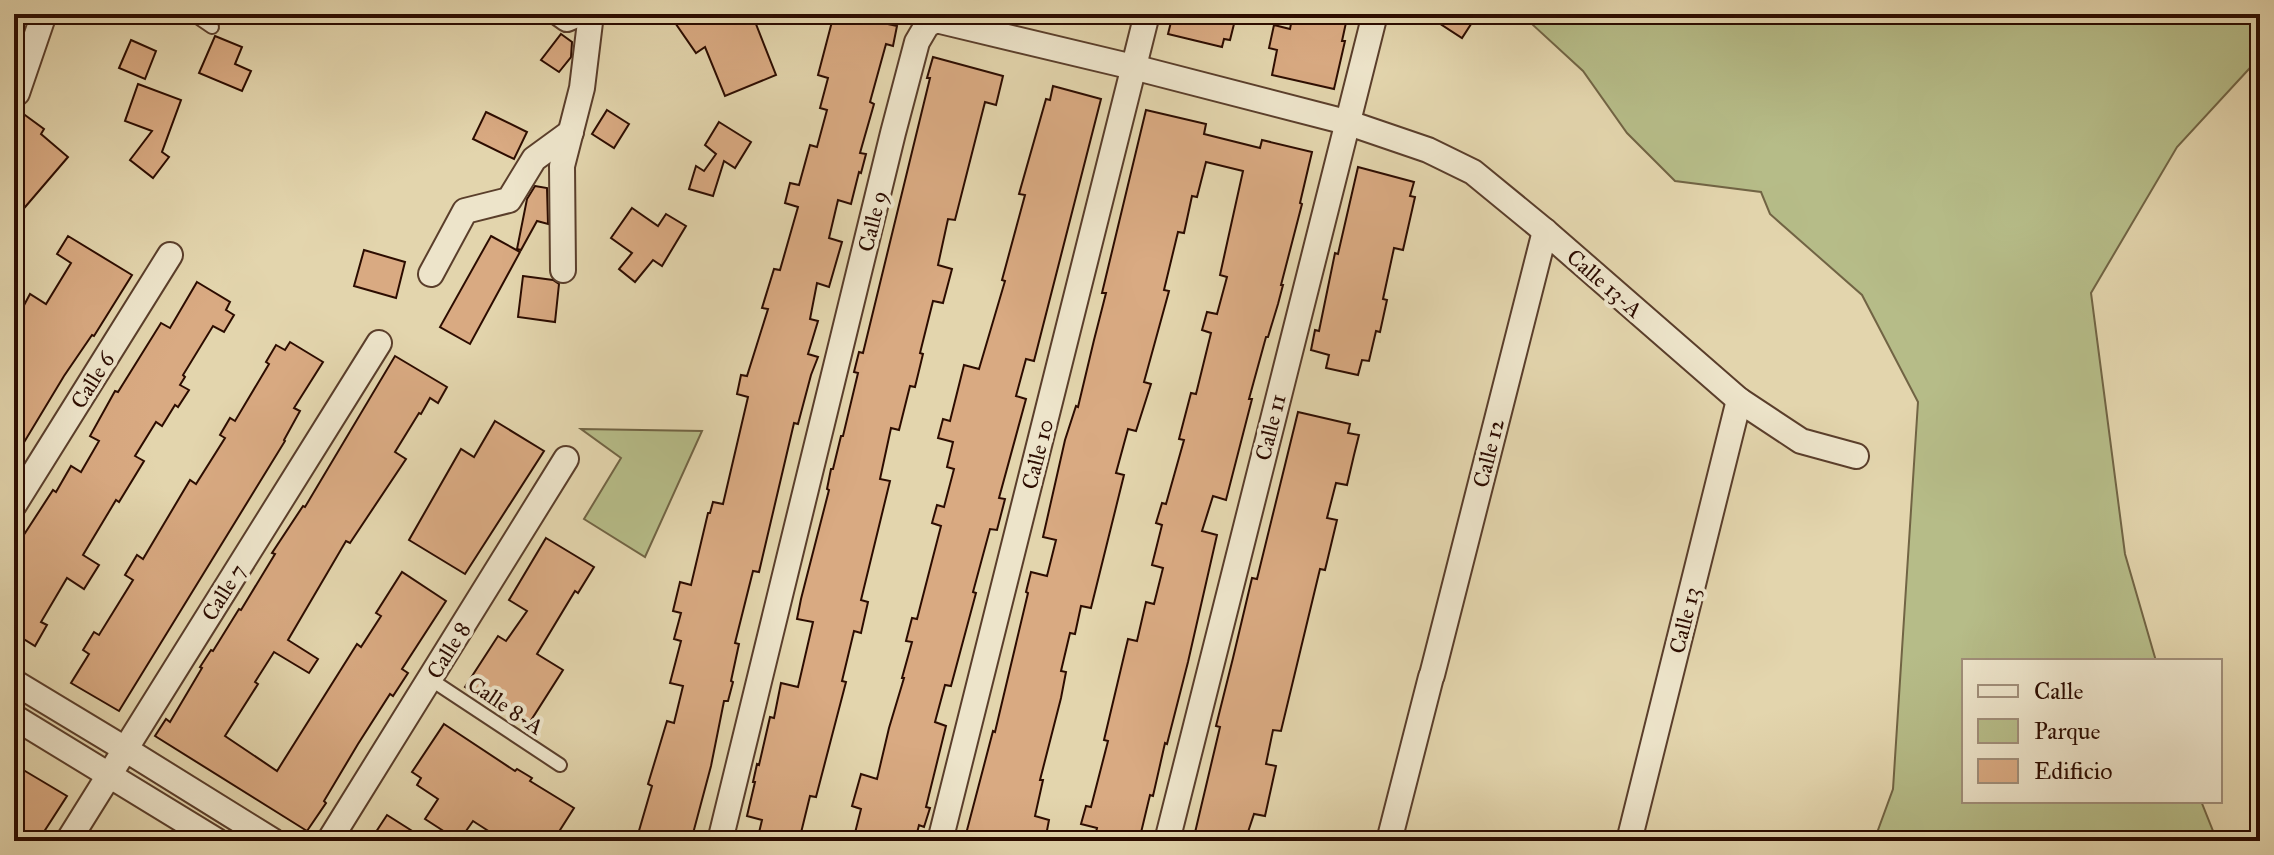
<svg xmlns="http://www.w3.org/2000/svg" width="2274" height="855" viewBox="0 0 2274 855" font-family="'IM FELL Great Primer',serif">
<style>
.green{fill:#b6bc88;stroke:#716444;stroke-width:2}
.building{fill:#d9aa82;stroke:#2c0c00;stroke-width:2}
.lines{fill:none;stroke-linecap:round;stroke-linejoin:round}
.lane-casing{stroke:#5a3e2b;stroke-width:16}
.street-casing{stroke:#5a3e2b;stroke-width:28}
.lane{stroke:#ede4ca;stroke-width:12}
.street{stroke:#ede4ca;stroke-width:24}
.labels{text-anchor:middle;stroke-width:8;stroke-linejoin:round;paint-order:stroke}
.street-label{font-size:22px;fill:#2c0c00;stroke:#ede4ca}
</style>
<rect width="100%" height="100%" fill="#e3d5ad"/>
<filter id="stains"><feTurbulence type="fractalNoise" baseFrequency=".0025" numOctaves="4"/><feColorMatrix values="0 0 0 0 .2 0 0 0 0 .09 0 0 0 0 .02 0 0 0 .5 -.17"/></filter>
<radialGradient id="worn" r=".72"><stop offset=".6" stop-color="#630" stop-opacity="0"/><stop offset="1" stop-color="#630" stop-opacity=".3"/></radialGradient>
<g class="green">
<path d="M1521 14H2260V57L2177 147 2091 293 2125 554 2156 661H1964V801H2201L2217 841H1874L1893 789 1918 402 1862 295 1770 214 1761 192 1675 181 1627 133 1583 71Z"/>
<path d="M581 429 702 431 645 557 584 519 621 458Z"/>
</g>
<g class="building">
<path d="M669 14H752L776 75 725 96 705 47 696 53Z"/>
<path d="M834 14H885L883 23 897 26 893 46 886 44 870 102 874 104 860 153 866 154 861 173 859 172 851 204 838 200 829 238 842 242 829 287 817 283 810 319 818 321 808 354 818 357 811 375 798 424 794 423 759 572 753 571 735 643 739 644 731 681 733 682 728 701H724L711 766 691 841H636L652 786 648 784 658 751 667 721 674 723 683 686 670 683 681 641 674 639 681 613 673 611 680 582 691 585 708 513H710L713 502 723 504 748 397 737 394 741 375 747 376 768 309 762 308 774 269 780 270 798 207 785 203 790 183 799 185 810 145 817 147 827 110 820 108 828 78 818 75Z"/>
<path d="M1173 14H1209L1235 20 1230 40 1224 39 1222 47 1168 34Z"/>
<path d="M1293 14H1331L1347 18 1342 41H1345L1334 89 1272 75 1277 50 1269 48 1274 25 1290 29Z"/>
<path d="M1425 14H1462L1473 21 1462 38Z"/>
<path d="M561 34 572 42 571 57 559 72 541 60Z"/>
<path d="M215 36 242 47 235 64 251 71 242 91 199 73Z"/>
<path d="M131 40 156 51 145 79 119 68Z"/>
<path d="M933 57 1003 76 996 105 985 102 955 220 948 219 938 265 952 269 943 303 933 301 920 353 923 354 915 387 910 386 899 430 891 428 880 479 890 481 861 600 868 602 861 633 854 631 842 681 846 682 816 797 810 796 799 841H757L762 820 747 816 755 782H753L757 764 759 765 770 717 774 718 781 683 798 687 813 622 797 619 801 599 829 490 827 489 831 469H833L841 436H843L858 373 854 372 859 352 863 353 930 78H927Z"/>
<path d="M138 84 181 100 162 152 169 157 153 178 130 160 152 131 125 121Z"/>
<path d="M1053 86 1101 99 1034 361 1026 359 1016 396 1026 399 999 498 1005 499 997 530 990 529 973 592 976 593 951 686 945 685 935 722 946 726 926 807 930 808 924 827 919 825 915 841H853L861 809 852 806 861 774 877 779 889 728 904 678H902L912 642 906 641 912 618 917 619 941 526 932 523 937 505 944 507 954 469 947 467 953 442 938 438 943 419 950 421 964 365 979 369 1005 281 1002 280 1025 195 1019 194 1046 99 1050 100Z"/>
<path d="M14 107 44 129 41 134 68 157 14 220Z"/>
<path d="M607 110 629 124 614 148 592 134Z"/>
<path d="M1146 110 1206 124 1204 134 1260 148 1262 140 1312 152 1300 203 1302 204 1281 285H1283L1278 304 1268 337H1266L1249 399H1252L1226 500 1213 496 1202 531 1217 535 1188 662 1167 744 1165 743 1153 796 1150 795 1139 841H1094L1097 828 1081 824 1086 806 1091 807 1108 741 1104 740 1128 639 1137 641 1146 602 1154 604 1163 568 1152 565 1162 525 1156 523 1162 503 1166 504 1184 440 1179 439 1191 393 1196 394 1211 333 1202 330 1207 312 1217 314 1227 277 1220 275 1243 171 1206 162 1197 197 1192 196 1184 233 1178 232 1164 290 1169 291 1144 382 1151 384 1136 431 1128 429 1116 473 1124 475 1091 608 1081 606 1075 634 1070 633 1061 671 1066 672 1061 698 1040 780H1043L1035 816 1049 820 1045 841H996L966 834 993 731 995 732 1028 593 1026 592 1031 572 1047 576 1056 540 1043 537 1065 440 1076 406 1078 407 1094 340 1106 293H1102Z"/>
<path d="M486 112 527 132 514 159 473 139Z"/>
<path d="M719 122 751 142 735 168 724 161 713 196 689 189 696 166 704 171 716 154 705 145Z"/>
<path d="M1358 167 1414 182 1410 196 1415 197 1403 250 1394 248 1383 299 1387 300 1380 332 1376 331 1369 361 1362 360 1358 375 1326 368 1329 355 1311 350 1315 330 1319 331 1335 253 1338 254Z"/>
<path d="M535 186 547 188 548 224 537 221 521 250 517 249 527 199Z"/>
<path d="M632 208 658 226 666 214 686 226 662 266 653 260 635 282 619 269 632 253 611 238Z"/>
<path d="M68 236 132 275 94 336 92 335 64 376 14 459V324L30 294 46 304 71 263 57 254Z"/>
<path d="M491 236 520 252 470 344 440 327Z"/>
<path d="M364 250 405 262 396 298 354 286Z"/>
<path d="M523 276 553 280 559 284 555 322 518 317Z"/>
<path d="M197 282 230 302 226 310 234 315 224 332 213 326 183 375 185 377 180 385 189 390 178 407 175 405 162 426 156 422 135 456 144 461 119 502 116 500 83 555 99 565 84 589 67 578 41 622 47 625 35 646 14 633V550L53 490 56 492 71 466 81 472 99 441 90 436 115 391 118 392 161 323 170 328Z"/>
<path d="M290 342 323 362 294 408 300 411 284 440 285 441 119 711 71 683 89 654 83 650 94 632 99 635 133 580 125 575 137 555 143 559 190 480 196 484 225 438 220 435 230 418 235 421 269 364 266 362 276 345 285 350Z"/>
<path d="M395 356 447 387 438 403 430 398 421 414 419 413 395 452 406 459 350 543 346 541 288 640 318 659 309 673 274 652 255 682 258 684 225 736 277 771 357 644 361 647 381 616 376 613 402 572 446 601 402 669 408 673 393 696 390 694 358 744 324 801 326 803 307 831 155 736 166 719 170 722 202 668 200 667 211 650 213 651 239 609 241 610 275 554 272 553 303 506 305 507Z"/>
<path d="M1298 412 1350 424 1348 433 1359 435 1354 455 1347 485 1336 483 1327 518 1337 520 1325 570 1320 569 1281 731 1273 730 1266 764 1276 766 1265 816 1254 814 1245 841H1193L1220 727 1216 726 1233 658 1252 578 1257 579Z"/>
<path d="M495 421 544 451 465 574 409 540 461 449 474 457Z"/>
<path d="M546 538 594 567 578 593 575 591 537 654 563 670 528 725 483 696 482 698 465 687 498 636 506 641 527 611 509 600Z"/>
<path d="M444 724 515 771 517 769 532 778 530 781 574 808 553 841H504L473 821 459 841 425 819 438 799 417 785 421 778 412 772Z"/>
<path d="M20 768 67 796 38 841H14V778Z"/>
<path d="M387 815 428 841H370Z"/>
</g>
<g class="lines">
<g class="lane-casing">
<g id="lane">
<path d="M193 14 212 27"/>
<path d="M430 679 560 765"/>
</g>
</g>
<g class="street-casing">
<g id="street">
<path d="M560 14 567 19 579 14"/>
<path d="M14 92 17 93 44 14"/>
<path d="M563 270 562 166 582 88 591 14"/>
<path d="M431 274 465 211 509 200 534 159 571 132"/>
<path d="M14 505 170 255"/>
<path d="M1432 675 1545 231"/>
<path d="M14 682 125 749 273 841"/>
<path d="M14 717 217 841"/>
<path d="M68 841 379 343"/>
<path d="M329 841 566 459"/>
<path d="M720 841 893 133 917 42 927 25 936 20 1133 67 1346 122 1428 150 1473 172 1545 231 1739 400 1801 441 1856 456"/>
<path d="M940 841 1147 14"/>
<path d="M1167 841 1375 14"/>
<path d="M1389 841 1431 677"/>
<path d="M1629 841 1739 400"/>
</g>
</g>
<use href="#lane" class="lane"/>
<use href="#street" class="street"/>
</g>
<g class="labels">
<g class="street-label">
<text transform="translate(872 221) rotate(-76)" y="8">Calle 9</text>
<text transform="translate(1605 283) rotate(41)" y="8">Calle 13-A</text>
<text transform="translate(92 380) rotate(-58)" y="8">Calle 6</text>
<text transform="translate(1270 427) rotate(-76)" y="8">Calle 11</text>
<text transform="translate(1488 453) rotate(-76)" y="8">Calle 12</text>
<text transform="translate(1037 454) rotate(-76)" y="8">Calle 10</text>
<text transform="translate(223 592) rotate(-58)" y="8">Calle 7</text>
<text transform="translate(1684 620) rotate(-76)" y="8">Calle 13</text>
<text transform="translate(448 650) rotate(-58)" y="8">Calle 8</text>
<text transform="translate(506 705) rotate(34)" y="8">Calle 8-A</text>
</g>
</g>
<rect width="2274" height="855" fill="none" stroke="#e3d5ad" stroke-width="48"/>
<rect x="16" y="16" width="2242" height="823" fill="none" stroke="#2c0c00" stroke-width="4"/>
<rect x="24" y="24" width="2226" height="807" fill="none" stroke="#2c0c00" stroke-width="2"/>
<rect x="1962" y="659" width="260" height="144" fill="#ede4ca" stroke="#a08e79" stroke-width="2"/>
<rect x="1978" y="685" width="40" height="12" fill="#ede4ca" stroke="#a08e79" stroke-width="2"/>
<text x="2034" y="699" font-size="24" fill="#2c0c00">Calle</text>
<rect x="1978" y="719" width="40" height="24" fill="#b6bc88" stroke="#a08e79" stroke-width="2"/>
<text x="2034" y="739" font-size="24" fill="#2c0c00">Parque</text>
<rect x="1978" y="759" width="40" height="24" fill="#d9aa82" stroke="#a08e79" stroke-width="2"/>
<text x="2034" y="779" font-size="24" fill="#2c0c00">Edificio</text>
<rect width="100%" height="100%" filter="url(#stains)"/>
<rect width="100%" height="100%" fill="url(#worn)"/>
</svg>
